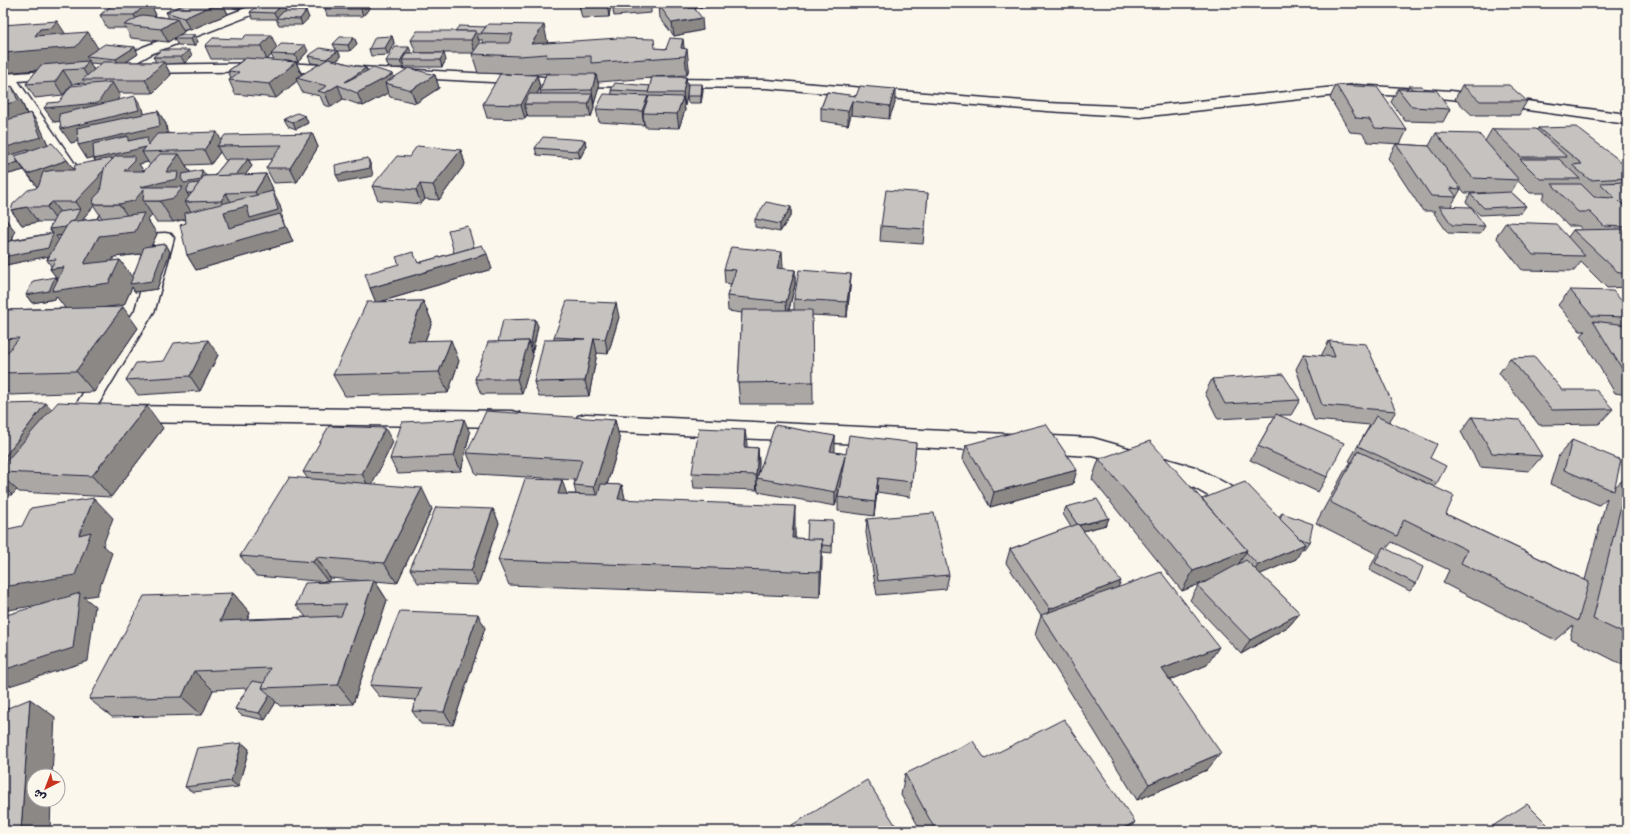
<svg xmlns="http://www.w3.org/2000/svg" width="1630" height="834" viewBox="0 0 1630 834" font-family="Kalam,'Playpen Sans Arabic',sans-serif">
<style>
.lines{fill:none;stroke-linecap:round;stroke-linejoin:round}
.minor-casing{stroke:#22223b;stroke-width:3}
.minor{fill:#fbf7ec;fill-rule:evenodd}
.wall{fill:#aaa7a5;stroke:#22223b;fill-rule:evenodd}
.shaded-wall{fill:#8b8886;stroke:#22223b;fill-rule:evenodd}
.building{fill:#c6c2c0;stroke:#22223b}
</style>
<rect width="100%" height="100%" fill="#fbf7ec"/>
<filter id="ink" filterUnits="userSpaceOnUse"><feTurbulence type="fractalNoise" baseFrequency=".025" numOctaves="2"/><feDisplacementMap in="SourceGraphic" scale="8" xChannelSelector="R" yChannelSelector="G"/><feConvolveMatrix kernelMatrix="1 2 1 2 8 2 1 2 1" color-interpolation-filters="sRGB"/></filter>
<g filter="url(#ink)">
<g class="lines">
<g class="minor-casing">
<g id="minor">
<path d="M259 3H277L275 6 153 53 121 71 116 72 111 71 109 68 111 65 143 47Z"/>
<path d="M284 63 565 78 766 80 1047 103 1140 107 1355 85 1451 91 1627 114V124L1451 99 1355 93 1140 117 1047 111 766 88 565 86 284 71 138 73 133 72 131 69 133 66 138 65Z"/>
<path d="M62 70 67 71 69 74 67 77 18 81 80 171 78 174 72 176 66 174 5 82H3V74Z"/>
<path d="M102 180 112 181 114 185 86 238 89 242 86 246 75 247 69 246 66 242 96 188 94 185 96 181Z"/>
<path d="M165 233 171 234 174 238 155 310 89 420 81 422 73 420 70 414 135 310 154 244 124 245 118 244 115 240 118 236 124 235Z"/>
<path d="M124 406 512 411 520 413 523 419 520 425 512 427 124 422 116 420 113 414 116 408Z"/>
<path d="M586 414 1093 438 1195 467 1255 499 1259 506 1255 513 1247 516 1239 513 1180 480 1093 456 586 430 578 428 575 422 578 416Z"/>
</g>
</g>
<use href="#minor" class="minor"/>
</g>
<g class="wall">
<path d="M115 3H150L156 15 154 16 169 18 166 12 186 4 185 3H251L240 9 224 6 228 14 190 30 182 28 184 32 178 35H195L198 42 194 46 178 45 174 39 177 36 168 42 131 38 126 28H107L100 15Z"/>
<path d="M330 3H371L372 5 363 16H327L325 9Z"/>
<path d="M580 3H611L609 17 582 18 579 5Z"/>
<path d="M612 3H651V13L614 16Z"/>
<path d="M673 3H727V5L695 8 703 30 674 36 660 18 659 5Z"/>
<path d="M286 10 285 11H306L309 18 302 25H279L276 19H253L250 12Z"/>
<path d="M3 25 65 34 98 49 138 54 126 62H156L153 57 192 56 185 63 165 64 171 75 153 93H118L120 96 117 100 143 109 144 114 158 111 166 124 167 133 222 140 312 133 318 147 297 182 274 183 266 168 272 159 249 160 252 166 245 175 266 174 273 189 271 191 280 205 285 224 293 242 196 270 187 255 186 219 173 222H156L152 215 148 220 157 234 151 246 166 244 170 252 157 289 135 292 132 287 124 305 103 307 138 328 94 392 10 395 7 391H3V310L66 308 56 296 55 299 32 303 26 295 55 277 57 280 58 279 50 269 51 266 47 260 48 256 6 265 4 243H3V217H4L15 231 12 240 52 233 49 229 53 222H38L22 225 11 210 37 187 24 170 9 174 3 167 4 88 21 100 27 114 31 113 40 127 48 145 67 160 74 170 95 161 94 159V157L87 159 78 141 71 143 60 121 54 122 59 102 85 85 84 83 72 84 63 95 35 98 26 84 37 70 3 73ZM90 63 101 64 94 70ZM220 152 225 160H227L214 176H206L190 172 186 165 211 164ZM148 162 150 165 144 171H143L139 164ZM94 206 102 218 83 220 85 216ZM56 236H61L58 240ZM142 254 132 278 120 260 112 261 114 257Z"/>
<path d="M486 27 548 43 666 49 684 48 689 68 687 75 656 77H686L688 91H703L701 103H688L687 96 688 91 684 106 685 110 679 128 645 127V124L644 125 599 122 596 109 612 94 611 90 650 86 652 78 598 82 599 87 594 104V108L591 117H528L527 114 525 119 487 118 483 104 510 74 478 73 472 54 473 53H416L411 40 455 31ZM478 40H483L484 43 479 44ZM550 73V74L540 91 541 94H537L540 88 537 75H528Z"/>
<path d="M392 36 394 43 388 55 371 56 369 49Z"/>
<path d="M354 37 357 44 350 51H338L341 57 336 61 366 68 367 70 393 74 394 77 435 75 439 88 416 103 390 97 388 93 363 106 343 99 331 107 324 105 320 96 302 92 297 81 276 98 235 94 229 80 231 78 228 71 244 59H211L205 46 213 38 277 48 308 51 298 62 284 61 296 62 302 75 320 64 311 63 308 56 336 50 333 44ZM271 55 274 60H267Z"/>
<path d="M411 53 446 60 442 67H405L404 66 403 68H389L386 61Z"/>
<path d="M1336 85 1407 130 1400 144 1368 142 1362 133 1350 132 1330 98Z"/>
<path d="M1462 85 1527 101 1519 115H1472L1455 99Z"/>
<path d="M1409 86 1424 90 1450 109 1443 122 1405 121 1391 102 1398 89H1407Z"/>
<path d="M827 92 895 103 889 119 851 115 848 125 821 121V108Z"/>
<path d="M305 116 308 123 296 129 288 126 284 119Z"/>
<path d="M1538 128 1627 166V287L1607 288 1581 262 1574 271 1522 270 1496 237 1506 222 1568 237 1573 230H1582L1579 226H1568L1542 198 1545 193H1530L1518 181 1511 192 1526 206 1521 213 1480 215 1466 202 1470 194 1486 193H1465L1459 186 1461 189 1451 206 1485 226 1480 234 1448 233 1434 213 1436 211H1423L1388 158 1396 144 1429 146 1436 133 1485 141 1492 129 1537 130Z"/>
<path d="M585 140 586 147 580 158 537 155 535 148Z"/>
<path d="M461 150 465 164 439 200 425 199 421 204 378 200 372 186 409 157Z"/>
<path d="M928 193 923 244 880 241 881 226Z"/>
<path d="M791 207V215L780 232 755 227V219Z"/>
<path d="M474 247 492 269 380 302 423 301 432 322 425 341 459 361 448 393 345 396 333 375 376 302 370 288 399 264 418 263Z"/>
<path d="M783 267 782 269 795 270V285L789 310H794V299L851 274 850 288 847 317 812 315 813 404H740L738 383 742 313 728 311 727 296 731 284 725 283 724 269Z"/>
<path d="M1570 290 1627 307V395L1615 393 1581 336 1585 331H1580L1558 305Z"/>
<path d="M619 317 608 354 597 353 589 396 539 397 534 382 554 340V337Z"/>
<path d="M538 326 533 350H532L533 356 522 394H481L475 379 498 342Z"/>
<path d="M1329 341 1396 411 1389 422 1430 458 1437 483 1434 487 1446 514 1585 580 1607 498 1599 505 1550 484 1559 455 1572 440 1615 487 1627 476V667L1570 638 1573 625 1555 640 1443 583 1449 570 1392 542 1386 549 1416 584 1410 591 1369 570 1377 554 1316 523 1344 472 1351 462 1349 461 1370 425 1314 420 1296 369 1304 354 1321 356Z"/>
<path d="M218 355 200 391 138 395 126 380Z"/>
<path d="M1510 358 1562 390 1613 409 1599 424 1539 425 1499 373Z"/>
<path d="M1212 379 1300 400 1291 415H1280L1327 477 1318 492 1250 460 1275 416 1218 419 1205 393Z"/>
<path d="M3 404 52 409 163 428 111 497 19 492 17 490 12 495H3Z"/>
<path d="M1472 417 1542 456 1529 471 1480 467 1461 432Z"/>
<path d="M615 420 620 441 607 485H622L625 500 795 532V538L807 539 833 521 832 553 822 552 820 597 509 585 498 560 567 494H576L574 485 575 480 476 474 467 453Z"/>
<path d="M745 430 746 447 758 448 759 463 758 473 835 436 834 452 846 454 916 443 910 497 877 492 874 516 838 511V497L839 489 835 506 758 492 757 484V490L694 488 692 473Z"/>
<path d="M470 433 461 471 398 474 390 459Z"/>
<path d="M393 442 372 484 432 509 397 583 375 581 387 600 353 704 280 706 276 702 265 720 241 715 235 709 247 688 213 690 202 715 112 717 89 699 233 593 250 613 247 619 306 617 296 605 328 582 256 576 240 556 308 479 303 472ZM330 578 365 581 328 582Z"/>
<path d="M966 445 1073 484 990 507 963 459Z"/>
<path d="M1099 459 1202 499 1279 517 1282 513 1309 542 1304 549 1302 548 1296 559 1260 574 1300 613 1289 626 1241 654 1190 600 1198 586 1211 579 1182 591 1092 479Z"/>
<path d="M1066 507 1109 518 1106 525 1083 531 1118 588 1207 665 1170 680 1207 770 1137 800 1035 635 1041 616 1006 563 1010 549 1071 527 1063 514Z"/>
<path d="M493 509 499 523 478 585 418 583 410 569Z"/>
<path d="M867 519 949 575 946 589 877 595 866 533Z"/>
<path d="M485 628 453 725 421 724 412 711 416 700 380 697 370 685Z"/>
<path d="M242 743 249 749 238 787 193 792 185 787Z"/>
<path d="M985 759 1128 831H921L901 795 905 774Z"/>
</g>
<g class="shaded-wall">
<path d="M148 3H150L156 15 142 27H140L134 15Z"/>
<path d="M218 3H222L228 14 190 30 184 18Z"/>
<path d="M237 3H251L240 9Z"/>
<path d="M283 3 286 10 278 18H277L274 13Z"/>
<path d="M366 3H371L372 5 363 16 361 9Z"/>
<path d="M607 3H611L609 17 607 4Z"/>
<path d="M685 3H727V5L686 9Z"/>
<path d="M306 11 309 18 302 25 300 19Z"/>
<path d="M702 18 703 30 674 36 672 23Z"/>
<path d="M177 19 184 32 168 42 161 29Z"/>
<path d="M57 21 69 39 88 32 99 50 86 56 96 74 89 80 83 69 85 66 3 73V53L35 36 40 29Z"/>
<path d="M544 25 548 44H531Z"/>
<path d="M476 31 480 44 475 53 471 40Z"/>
<path d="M195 35 198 42 194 46 191 39Z"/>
<path d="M271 35 277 48 267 60 261 46Z"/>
<path d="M392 36 394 43 388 55 385 48Z"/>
<path d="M354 37 357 44 350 51 348 45Z"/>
<path d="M683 39 685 55 687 49 689 68 687 75 685 56 681 48Z"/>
<path d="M305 45 308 51 298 62 295 55Z"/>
<path d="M135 47 138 54 120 66 116 59Z"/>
<path d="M409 47 412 54 402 60 404 66 403 68 400 61Z"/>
<path d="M189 50 192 56 185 63 181 57Z"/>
<path d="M338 51 341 57 329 66 326 59Z"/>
<path d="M444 53 446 60 442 67 440 60Z"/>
<path d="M164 62 171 75 153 93 145 80Z"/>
<path d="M296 62 302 76 296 78 297 81 276 98 269 84Z"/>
<path d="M366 68 371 81 345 82Z"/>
<path d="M63 70 72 84 63 95 55 82Z"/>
<path d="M393 74 397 86 385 83 388 93 363 106 357 93Z"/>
<path d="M596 74 599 87 594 104 592 90Z"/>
<path d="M435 75 439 88 416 103 411 90Z"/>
<path d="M537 75 540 88 532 104H524L527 114 525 119 521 105Z"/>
<path d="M686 77 688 91 685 106 683 93Z"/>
<path d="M112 82 120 96 106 117 54 122 44 108Z"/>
<path d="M702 84 703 91 701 103V96Z"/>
<path d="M338 85 343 99 331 107 325 93Z"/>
<path d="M12 86 21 100 27 115 3 122V105Z"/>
<path d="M895 89V103L889 119 890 106Z"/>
<path d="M592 94 594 108 591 117 588 104Z"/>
<path d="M135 96 143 109 147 124 71 143 61 129Z"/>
<path d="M648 96 650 110 643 113 644 125 642 111Z"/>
<path d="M683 97 685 110 679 128 677 114Z"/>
<path d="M852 101 851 115 848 125V111Z"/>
<path d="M158 111 166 124 168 140 146 147 142 152 148 162 139 164 147 176 166 172 179 154 191 174 202 170 207 177 200 193H187L192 202H185L192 213 187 219 173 222 160 201H143L152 215 148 220 157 234 148 253 114 257 100 285 120 260 135 281 166 244 170 252 157 289 135 292 132 287 124 305 68 312 56 296 55 299 32 303 26 295 55 277 61 285 65 289 50 269 84 264 99 236 133 224 119 204H93L94 206 85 216 77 233 56 236 59 240 54 255 6 265 3 262V257L53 234 49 229 80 209 75 202 102 172 94 159 132 148 87 159 78 145Z"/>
<path d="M31 113 40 127 51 151 3 165V148Z"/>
<path d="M305 116 308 123 296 129 293 122Z"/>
<path d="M217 132 224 146H217L220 152 211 164 204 150Z"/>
<path d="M312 133 318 147 297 182 290 168Z"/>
<path d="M585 140 586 147 580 158 578 151Z"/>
<path d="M461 150 465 164 439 200 433 185Z"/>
<path d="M368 158 371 166 373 176 340 182 336 175Z"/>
<path d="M248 159 252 166 235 189 231 181Z"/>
<path d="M67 160 77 174 38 188 28 174Z"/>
<path d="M18 162 24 170 9 174 3 167Z"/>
<path d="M266 174 273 189 262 206 255 192Z"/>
<path d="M420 184 425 199 421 204 416 190Z"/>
<path d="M273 191 280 205 285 224 293 242 196 270 187 255 224 212 227 211 221 201 226 193 234 207ZM252 222 257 232 237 241 233 227Z"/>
<path d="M52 202 63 216 57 222 47 207Z"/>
<path d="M27 207 38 222 22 225 11 210Z"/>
<path d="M791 207V215L780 232V224Z"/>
<path d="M4 217 15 231 12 241 3 243V220Z"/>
<path d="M782 252 783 267 778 283 777 268Z"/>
<path d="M487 254 492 269 376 303 370 288Z"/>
<path d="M795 270V285L787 317 786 302Z"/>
<path d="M851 274 850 288 847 317V302Z"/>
<path d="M423 301 432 322 417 362 407 341Z"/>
<path d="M616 303 619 317 608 354 605 339Z"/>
<path d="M123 307 138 328 94 392 76 371Z"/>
<path d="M535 319 538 326 533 350 531 343Z"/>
<path d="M594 338 597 353 589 396 585 381Z"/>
<path d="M208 340 218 355 200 391 190 376Z"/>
<path d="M451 340 459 361 448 393 439 372Z"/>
<path d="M529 341 533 356 522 394 517 379Z"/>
<path d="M46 403 65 424 3 472V459Z"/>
<path d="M147 406 163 428 111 497 92 476Z"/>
<path d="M464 419 470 433 461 471 454 456Z"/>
<path d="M615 420 620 441 600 508 594 487Z"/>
<path d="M385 428 393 442 370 489 362 474Z"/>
<path d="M745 430 747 444 745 462 744 447Z"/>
<path d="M835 436V450L830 466V451Z"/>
<path d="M758 448 759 463 758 478H757V490L756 475Z"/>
<path d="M845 456 844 471 835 506V492Z"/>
<path d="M1077 470 1073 484 990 507 994 492Z"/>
<path d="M3 477 17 490 12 495 3 486Z"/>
<path d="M878 478 877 492 874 516 875 502Z"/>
<path d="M562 480 571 506 558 494Z"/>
<path d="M622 485 628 511 618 499Z"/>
<path d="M422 488 432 509 397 583 384 563Z"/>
<path d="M94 498 113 518 103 545 112 553 97 595 84 597 95 606 88 661 3 688V670L79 598 3 611V587L79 535Z"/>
<path d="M795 506V532L793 563 792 538Z"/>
<path d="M493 509 499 523 478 585 471 571Z"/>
<path d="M1109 518 1106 525 1075 533 1077 526Z"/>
<path d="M822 539V565L820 597V572Z"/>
<path d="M1305 544 1296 559 1249 579 1258 565Z"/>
<path d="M1247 550 1235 570 1182 591 1193 571Z"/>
<path d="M316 557 330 578 328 582 313 562Z"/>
<path d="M374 580 387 600 353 704 338 685Z"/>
<path d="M1121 581 1115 594 1046 622 1050 609Z"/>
<path d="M233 593 250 613 238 640 220 621Z"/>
<path d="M1300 613 1289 626 1241 654 1250 640Z"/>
<path d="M478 614 485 628 453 725 444 712Z"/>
<path d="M1219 647 1207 665 1151 688 1162 669Z"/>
<path d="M194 671 213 690 202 715 182 697Z"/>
<path d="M270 695 276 702 265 720 259 713Z"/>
<path d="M30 699 55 717 52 776H34V800H51L50 831H21Z"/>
<path d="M242 743 249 749 238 787 231 781Z"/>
<path d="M1221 753 1207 770 1137 800 1149 784Z"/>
<path d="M1135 822 1128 831H1119L1120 830Z"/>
</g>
<g class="building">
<path d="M115 3H148L134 15H100Z"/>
<path d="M188 3H218L184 18 166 12Z"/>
<path d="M260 3H283L274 13 250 12Z"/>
<path d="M330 3H366L361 9H325Z"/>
<path d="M580 3H607V4L579 5Z"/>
<path d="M673 3H684L689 8H694L702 18 672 23 659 5Z"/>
<path d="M283 11H306L300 19 276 18Z"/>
<path d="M142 15 177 19 161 29 124 25Z"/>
<path d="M57 21 51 28 40 29 35 36 88 32 76 47 3 53V25Z"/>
<path d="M488 24 544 25 531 44 618 38 654 39 655 48 666 49 670 38 683 39 681 48 687 49 685 56 591 63V56L546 57 547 54 519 56 472 54 480 43H509L513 34 481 33Z"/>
<path d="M459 26 486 27 481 33H482L481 34H477L476 31H455Z"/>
<path d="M417 31H476L471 40H411Z"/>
<path d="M178 35H195L191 39H174Z"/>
<path d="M246 35H271L261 46H205L213 38 242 39Z"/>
<path d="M392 36 385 48 369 49 375 37Z"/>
<path d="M340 37H354L348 45 333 44Z"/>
<path d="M105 44 135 47 116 59 86 56Z"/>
<path d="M281 44 305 45 295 55 271 54Z"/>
<path d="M395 47H409L400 61H386Z"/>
<path d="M320 48 338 51 326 59 308 56Z"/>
<path d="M161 50H189L181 57H153Z"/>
<path d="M407 53H444L440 60H402Z"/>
<path d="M246 58 296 62 269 84 229 80 239 72 228 71Z"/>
<path d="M328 59 366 68 345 82 373 68 393 74 357 93 338 85 325 93 318 91 327 86 296 78Z"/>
<path d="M88 61 83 69 63 70 55 82 26 84 41 65Z"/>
<path d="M103 62H164L145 80H82Z"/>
<path d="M409 68 435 75 411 90 385 83Z"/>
<path d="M500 74 537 75 521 105 483 104Z"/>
<path d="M546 74H596L592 90 540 91Z"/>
<path d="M652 77H686L683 93H648Z"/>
<path d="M112 82 98 103 44 108 48 103 59 102 71 86Z"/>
<path d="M615 83 650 86 648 92 611 90Z"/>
<path d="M688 84H702L701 96H687Z"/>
<path d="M1336 85 1377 87 1407 130 1375 128 1369 119 1356 118Z"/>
<path d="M1462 85H1509L1527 101H1480Z"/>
<path d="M12 86 18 101 3 105V89Z"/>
<path d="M860 86 895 89 890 106 852 101 848 111 821 108 827 92 856 96Z"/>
<path d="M1409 86H1422L1424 90 1412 89Z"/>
<path d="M1398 89 1436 90 1450 109 1412 107Z"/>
<path d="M529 94H592L588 104H524Z"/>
<path d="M604 94 648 96 642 111 596 109Z"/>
<path d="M135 96 139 110 61 129 59 114Z"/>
<path d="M649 96 683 97 677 114 643 113Z"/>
<path d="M158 111 160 126 78 145 77 128Z"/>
<path d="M31 113 41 137 3 148V121Z"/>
<path d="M297 113 305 116 293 122 284 119Z"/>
<path d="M1576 127 1627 166V178L1590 180 1572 165 1582 164 1538 128Z"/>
<path d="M1492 129H1536L1567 157H1521Z"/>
<path d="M217 132 204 150 142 152 146 147 94 159 93 144 128 136V141L147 137 148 145 157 134Z"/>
<path d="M312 133 290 168H266L282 145 217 146 225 135Z"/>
<path d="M1436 133 1479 134 1519 180 1473 178Z"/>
<path d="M543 137 585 140 578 151 535 148Z"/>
<path d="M52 143 67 160 28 174 14 156Z"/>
<path d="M1396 144 1429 146 1461 189 1450 188 1457 197 1431 196Z"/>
<path d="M417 146 461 150 433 185 420 184 416 190 372 186 397 156 409 157Z"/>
<path d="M28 150V152L14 156 18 162 3 167V157Z"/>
<path d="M160 154H179L166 172H178L177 179 140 187H183L174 198 160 201H143L144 189 134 201 119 204H93L94 198 100 192 104 168 116 156H134V161L124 171H144Z"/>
<path d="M112 158V160L104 168V170L99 175V177L75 202H52L47 207H27L11 210 13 204 28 190 36 188 39 185 43 172 54 170H74L75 165Z"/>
<path d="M368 158 370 168 336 175 335 165Z"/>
<path d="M228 159H248L236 175 214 176Z"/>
<path d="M1520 159H1559L1580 179H1540Z"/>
<path d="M202 170 201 180 184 183 181 178 182 174Z"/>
<path d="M266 174 255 192 226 193 221 201 185 202 204 176Z"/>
<path d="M1627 182V208L1619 201 1627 209V227L1604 226 1590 212H1578L1552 184H1581L1594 197 1615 198 1600 183Z"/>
<path d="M199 183 192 193H187L186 191 190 184Z"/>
<path d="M886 190 928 193 925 229 881 226Z"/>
<path d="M273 191 278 210 250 218 247 206 224 212 229 228 280 214 285 227 187 255 180 225 186 223 185 213Z"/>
<path d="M1511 192 1526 206 1484 208 1470 194Z"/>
<path d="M766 202 791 207 780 224 755 219Z"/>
<path d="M1439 206 1471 207 1485 226 1452 225Z"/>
<path d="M80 209 74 221 69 222 66 227 49 229 58 212Z"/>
<path d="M144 213 135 232 99 236 84 264 120 260 109 283 52 291 64 267 50 269 56 259 47 260 69 222Z"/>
<path d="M1506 222 1556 224 1585 256 1533 255Z"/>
<path d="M468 226 474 247 454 253 448 230Z"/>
<path d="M1622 229 1627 233V273H1619L1573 230Z"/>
<path d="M53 233 48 248 3 257V247L5 242Z"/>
<path d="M166 244 152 281 130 284 144 247Z"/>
<path d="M482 245 487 254 370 288 365 274 399 264 396 257 413 252 418 263Z"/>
<path d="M731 247 782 252 777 268 795 270 786 302 727 296 736 270 724 269Z"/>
<path d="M799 270 851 274 847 302 794 299Z"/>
<path d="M55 277 49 291 26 295 33 281Z"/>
<path d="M1570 290 1613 291 1627 307V317L1592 316Z"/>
<path d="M423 301 407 341 451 340 439 372 333 375 367 302Z"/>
<path d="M567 301 616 303 605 339 594 338 585 381 534 382 544 340 585 339 554 337Z"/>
<path d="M123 307 76 371 3 373V358L19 338 3 339V310Z"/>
<path d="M742 310H812L813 382 738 383Z"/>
<path d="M535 319 531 343H529V341L498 342 503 320Z"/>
<path d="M1593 321 1627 325V377Z"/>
<path d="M208 340 190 376 126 380 136 363 164 361 174 343Z"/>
<path d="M529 341 517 379H475L488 342Z"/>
<path d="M1329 341 1366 344 1396 411 1322 405 1304 354 1335 357Z"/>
<path d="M1535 357 1562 390H1596L1613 409 1552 410 1510 358Z"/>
<path d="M1283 374 1300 400 1225 404 1212 379Z"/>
<path d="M58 402 147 406 92 476 3 472V465Z"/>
<path d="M46 403 3 459V404Z"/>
<path d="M486 411 615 420 594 487 574 485 582 460 467 453Z"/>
<path d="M1276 414 1344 443 1327 477 1258 446Z"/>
<path d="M1376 416 1437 444 1430 458 1446 466 1437 483 1358 446Z"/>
<path d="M1472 417 1520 420 1542 456 1492 453Z"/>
<path d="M464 419 454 456 390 459 402 422Z"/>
<path d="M1046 424 1077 470 994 492 966 445Z"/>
<path d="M775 425 835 436 830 451 846 454 849 435 916 443 912 482 878 478 875 502 838 497 845 456 835 492 757 478Z"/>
<path d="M329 426 385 428 362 474 303 472Z"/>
<path d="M699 428 745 430 744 447 758 448 756 475 692 473Z"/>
<path d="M1572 440 1621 460 1614 491 1564 470Z"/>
<path d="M1150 441 1247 550 1193 571 1099 459Z"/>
<path d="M1358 451 1454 496 1446 514 1589 582 1578 621 1461 563 1467 550 1404 519 1397 536 1330 502Z"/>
<path d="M289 477 422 488 384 563 316 557 313 562 240 556Z"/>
<path d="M525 479 562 480 558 494 598 495 601 484 622 485 618 499 795 506 792 538 822 539 820 572 498 560Z"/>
<path d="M1245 482 1305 544 1258 565 1246 552 1247 550 1202 499Z"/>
<path d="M1627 482V635L1593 619Z"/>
<path d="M94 498 79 535 91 532 75 575 3 587V530L22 526 31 508Z"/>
<path d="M1097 499 1109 518 1079 525 1078 524H1077L1066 507Z"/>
<path d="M436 507 493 509 471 571 410 569Z"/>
<path d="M934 513 949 575 878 581 867 519Z"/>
<path d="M1282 513 1313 524 1309 542 1299 538 1280 519Z"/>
<path d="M808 520 833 521 832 546 822 545V539H807Z"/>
<path d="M1078 524 1121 581 1050 609 1010 549Z"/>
<path d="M1383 547 1423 567 1416 584 1375 563Z"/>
<path d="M1246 560 1300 613 1250 640 1198 586Z"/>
<path d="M1161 572 1219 647 1162 669 1221 753 1149 784 1041 615Z"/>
<path d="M374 580 338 685 262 688 270 668 194 671 182 697 89 699 144 596 233 593 220 621 341 616 346 604 296 605 305 583Z"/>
<path d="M80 593 73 648 3 670V616Z"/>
<path d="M400 611 478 614 444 712 412 711 421 688 370 685Z"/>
<path d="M252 681 264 683 262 688 270 695 259 713 235 709Z"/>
<path d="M30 699 21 831H3V710Z"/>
<path d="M1064 719 1135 822 1120 830 1121 831H936L905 774 973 741 985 759Z"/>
<path d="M242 743 231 781 185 787 197 748Z"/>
<path d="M867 780 899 831H782Z"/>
<path d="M1527 804 1554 831H1485Z"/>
</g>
</g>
<rect width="1630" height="834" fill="none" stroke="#fbf7ec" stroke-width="16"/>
<rect x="8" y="8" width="1614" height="818" fill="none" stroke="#22223b" stroke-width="1.5" filter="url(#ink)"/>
<g transform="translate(46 788) rotate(222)"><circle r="19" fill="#fbf7ec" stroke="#a4a2a5"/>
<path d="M0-3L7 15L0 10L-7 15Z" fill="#c8321e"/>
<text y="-6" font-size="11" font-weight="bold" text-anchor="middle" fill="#22223b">ش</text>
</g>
</svg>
